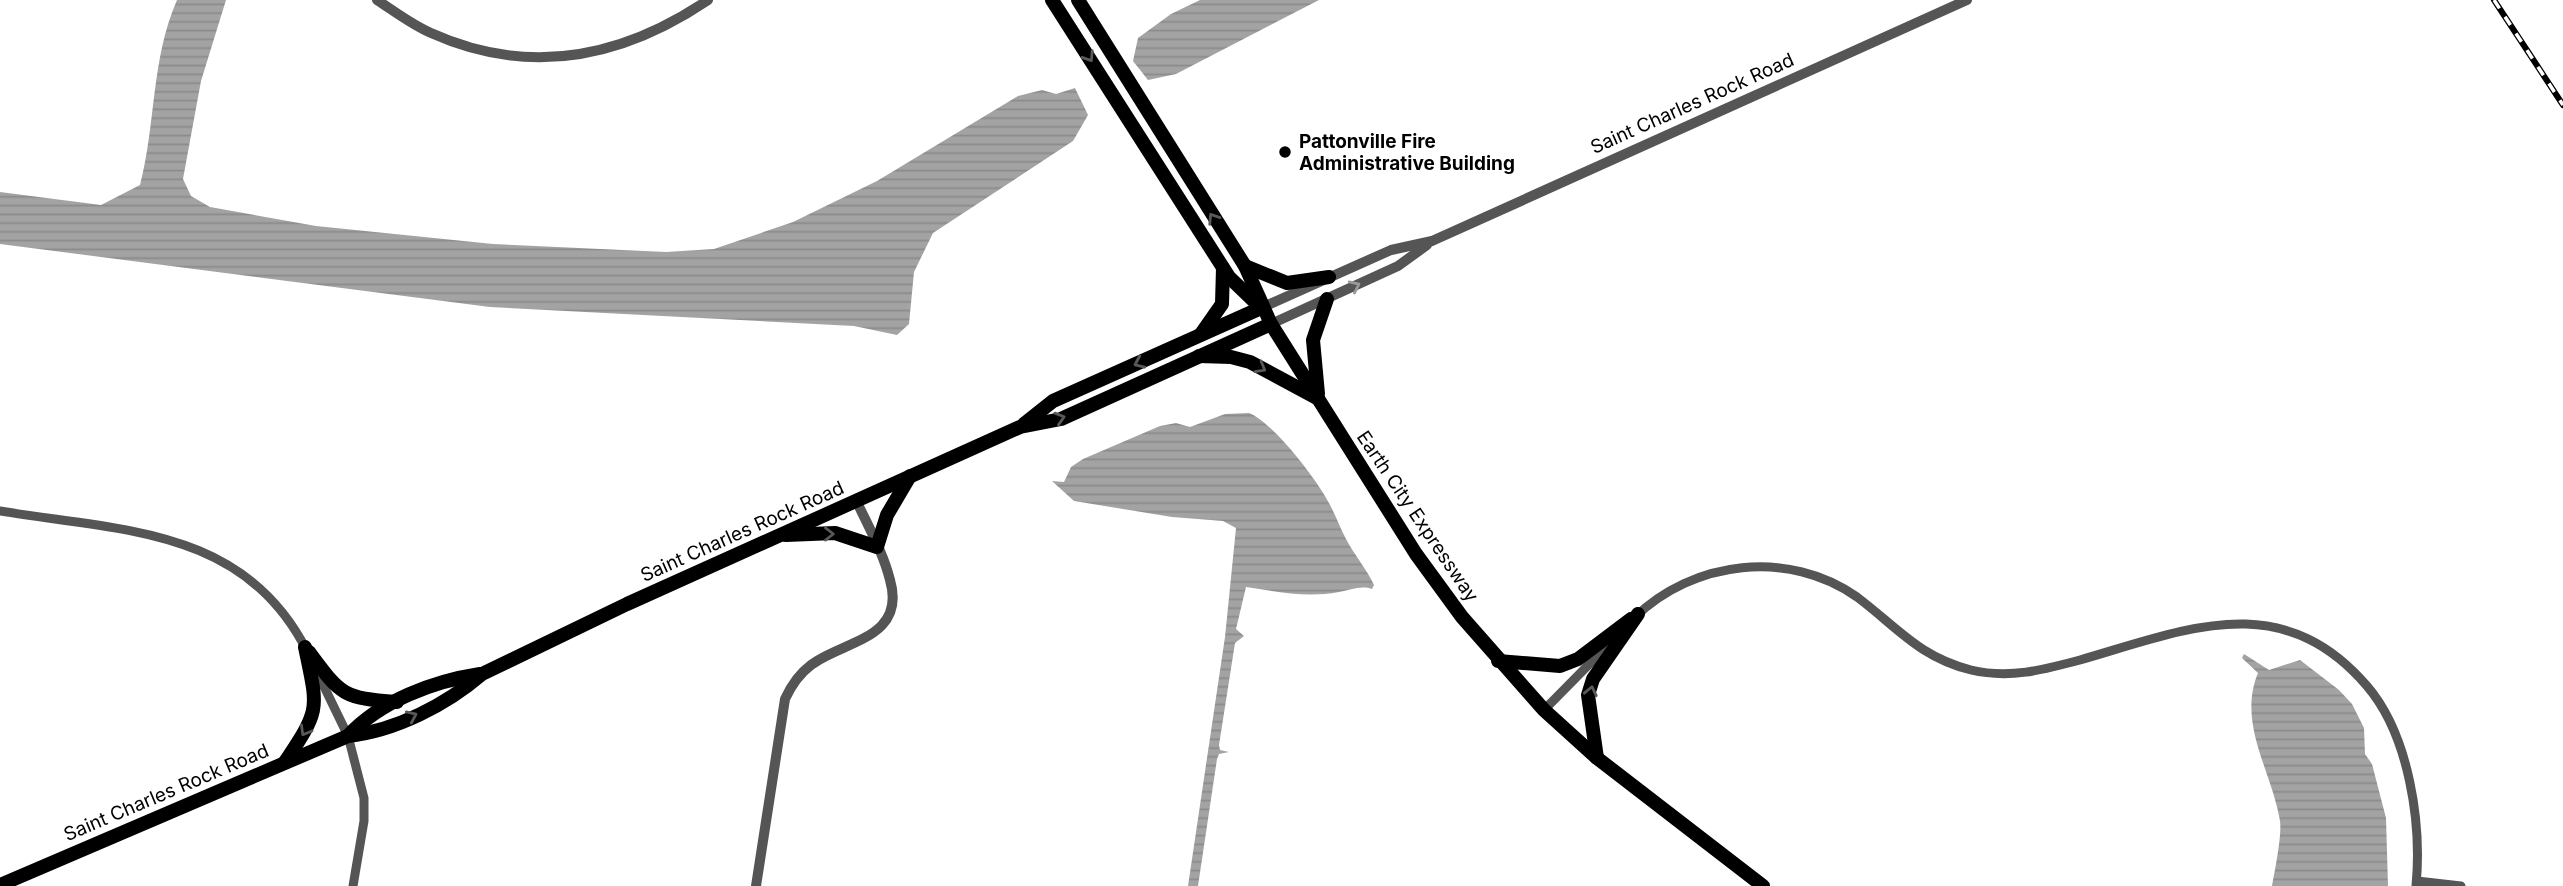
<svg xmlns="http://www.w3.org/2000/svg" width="2563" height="886" viewBox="0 0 2563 886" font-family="Inter,sans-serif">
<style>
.water{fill:url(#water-rules)}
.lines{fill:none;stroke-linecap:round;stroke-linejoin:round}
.minor{stroke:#555;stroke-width:9}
.tertiary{stroke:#555;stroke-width:10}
.primary{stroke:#000;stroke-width:14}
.trunk{stroke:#000;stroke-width:14}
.rail-casing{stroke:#000;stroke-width:6}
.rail{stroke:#fff;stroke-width:3.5;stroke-dasharray:10;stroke-linecap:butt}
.oneway{stroke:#595959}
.oneway2{stroke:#999}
.poi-dot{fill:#000;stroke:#fff;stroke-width:2.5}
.labels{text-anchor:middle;stroke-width:5;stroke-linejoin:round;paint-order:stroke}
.street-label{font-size:19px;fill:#000;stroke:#fff}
.poi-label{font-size:19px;font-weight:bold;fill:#000;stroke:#fff;text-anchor:start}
</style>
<defs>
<pattern id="water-rules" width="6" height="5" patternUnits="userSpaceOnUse" patternTransform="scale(1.75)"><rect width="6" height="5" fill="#a3a3a3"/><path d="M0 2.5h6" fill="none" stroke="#8b8b8b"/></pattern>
</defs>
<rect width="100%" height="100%" fill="#fff"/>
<g class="water">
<path d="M177 0H226L201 81 183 179 191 196 210 207 316 226 493 244 666 252 714 249 793 222 877 181 1018 96 1042 90 1056 94 1075 88 1088 115 1073 141 933 233 914 272 909 324 897 335 854 326 490 307 0 244V192L101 205 140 185C156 124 151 59 177 0Z"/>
<path d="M1200 0H1319L1176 74 1148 80 1133 61 1138 38 1171 14Z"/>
<path d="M1249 413C1273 422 1319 482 1330 505 1336 516 1340 528 1346 539 1355 556 1366 568 1374 585L1372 589C1361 585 1350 590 1339 592 1307 598 1278 592 1246 587L1236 629 1244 636 1235 643 1219 745 1220 750 1229 752 1219 754 1217 759 1198 886H1188L1225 637 1236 528 1223 521 1172 517 1074 501 1052 481 1064 482 1071 467 1083 459 1160 426 1176 423 1190 427 1225 414Z"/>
<path d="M2244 654 2269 670 2300 660 2339 690 2352 704 2364 728 2365 754 2372 764 2386 818 2388 886H2272C2275 870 2282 835 2280 821 2272 771 2237 724 2258 673L2242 658Z"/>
</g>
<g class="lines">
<g class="minor">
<path d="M0 511C121 531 244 527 307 651"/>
<path d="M1634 618C1693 560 1789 549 1857 597 1897 627 1919 657 1971 670 2009 679 2043 670 2080 660 2185 630 2281 586 2367 686 2409 735 2422 823 2416 886"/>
<path d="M316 670 348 736 364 798V821L353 886"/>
<path d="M1544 710 1615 638"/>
<path d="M2417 881 2461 886"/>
</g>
<g class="tertiary">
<path d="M377 0C394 11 412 25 431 33 529 77 622 58 708 0"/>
<path d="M1261 308 1391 250 1432 241 1967 0"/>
<path d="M1271 324 1398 266 1427 245"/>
<path d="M756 886 785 699C791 686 799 674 811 665 842 641 907 639 890 580 883 552 868 526 856 500"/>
</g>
<g class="primary">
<path d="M1024 424 1053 401 1261 308"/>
<path d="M786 535 835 533 877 547 887 515 910 476"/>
<path d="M309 652C341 695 342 698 397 702"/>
<path d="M348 736C380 701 434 681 480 674"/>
<path d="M285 762C321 708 318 710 305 647"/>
<path d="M0 885 348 736C395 731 446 705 482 674L627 604 1020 427 1061 419 1271 324"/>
</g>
<g class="trunk">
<path d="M1052 0 1229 277 1257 304"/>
<path d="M1078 0 1245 266 1271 324 1416 554 1462 617 1544 710 1597 758 1763 886"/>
<path d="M1245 266 1287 283 1329 277"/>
<path d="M1201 334 1222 304 1223 268"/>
<path d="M1199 356 1231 357 1250 362 1317 398"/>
<path d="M1318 394 1313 340 1327 299"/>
<path d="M1498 661 1560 666 1578 659 1631 619"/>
<path d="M1597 758 1588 695 1593 679 1638 614"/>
</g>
<g class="rail-casing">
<path id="rail" d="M2494 0 2563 105"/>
</g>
<use href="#rail" class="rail"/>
</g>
<defs><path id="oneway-chevron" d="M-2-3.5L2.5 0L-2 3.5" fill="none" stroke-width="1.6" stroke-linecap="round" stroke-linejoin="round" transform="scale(1.75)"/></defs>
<g class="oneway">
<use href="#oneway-chevron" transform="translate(1089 57) rotate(57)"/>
<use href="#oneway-chevron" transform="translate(1213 218) rotate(-123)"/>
<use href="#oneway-chevron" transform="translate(1139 363) rotate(156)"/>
<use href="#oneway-chevron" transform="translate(1261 368) rotate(30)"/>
<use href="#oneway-chevron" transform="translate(1060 418) rotate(-17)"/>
<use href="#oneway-chevron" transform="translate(829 534)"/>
<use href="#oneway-chevron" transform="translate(1591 691) rotate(-78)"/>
<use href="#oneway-chevron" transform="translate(412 716) rotate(-24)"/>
<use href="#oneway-chevron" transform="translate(305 731) rotate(120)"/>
</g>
<use class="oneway2" href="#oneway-chevron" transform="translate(1355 286) rotate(-25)"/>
<circle class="poi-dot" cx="1285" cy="152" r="7"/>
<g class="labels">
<g class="street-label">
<text transform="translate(1692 103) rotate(-24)" y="7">Saint Charles Rock Road</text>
<text transform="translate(1418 516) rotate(56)" y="7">Earth City Expressway</text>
<text transform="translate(742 531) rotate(-24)" y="7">Saint Charles Rock Road</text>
<text transform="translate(166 792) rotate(-23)" y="7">Saint Charles Rock Road</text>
</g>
<g class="poi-label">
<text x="1299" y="148">Pattonville Fire<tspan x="1299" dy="22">Administrative Building</tspan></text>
</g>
</g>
</svg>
